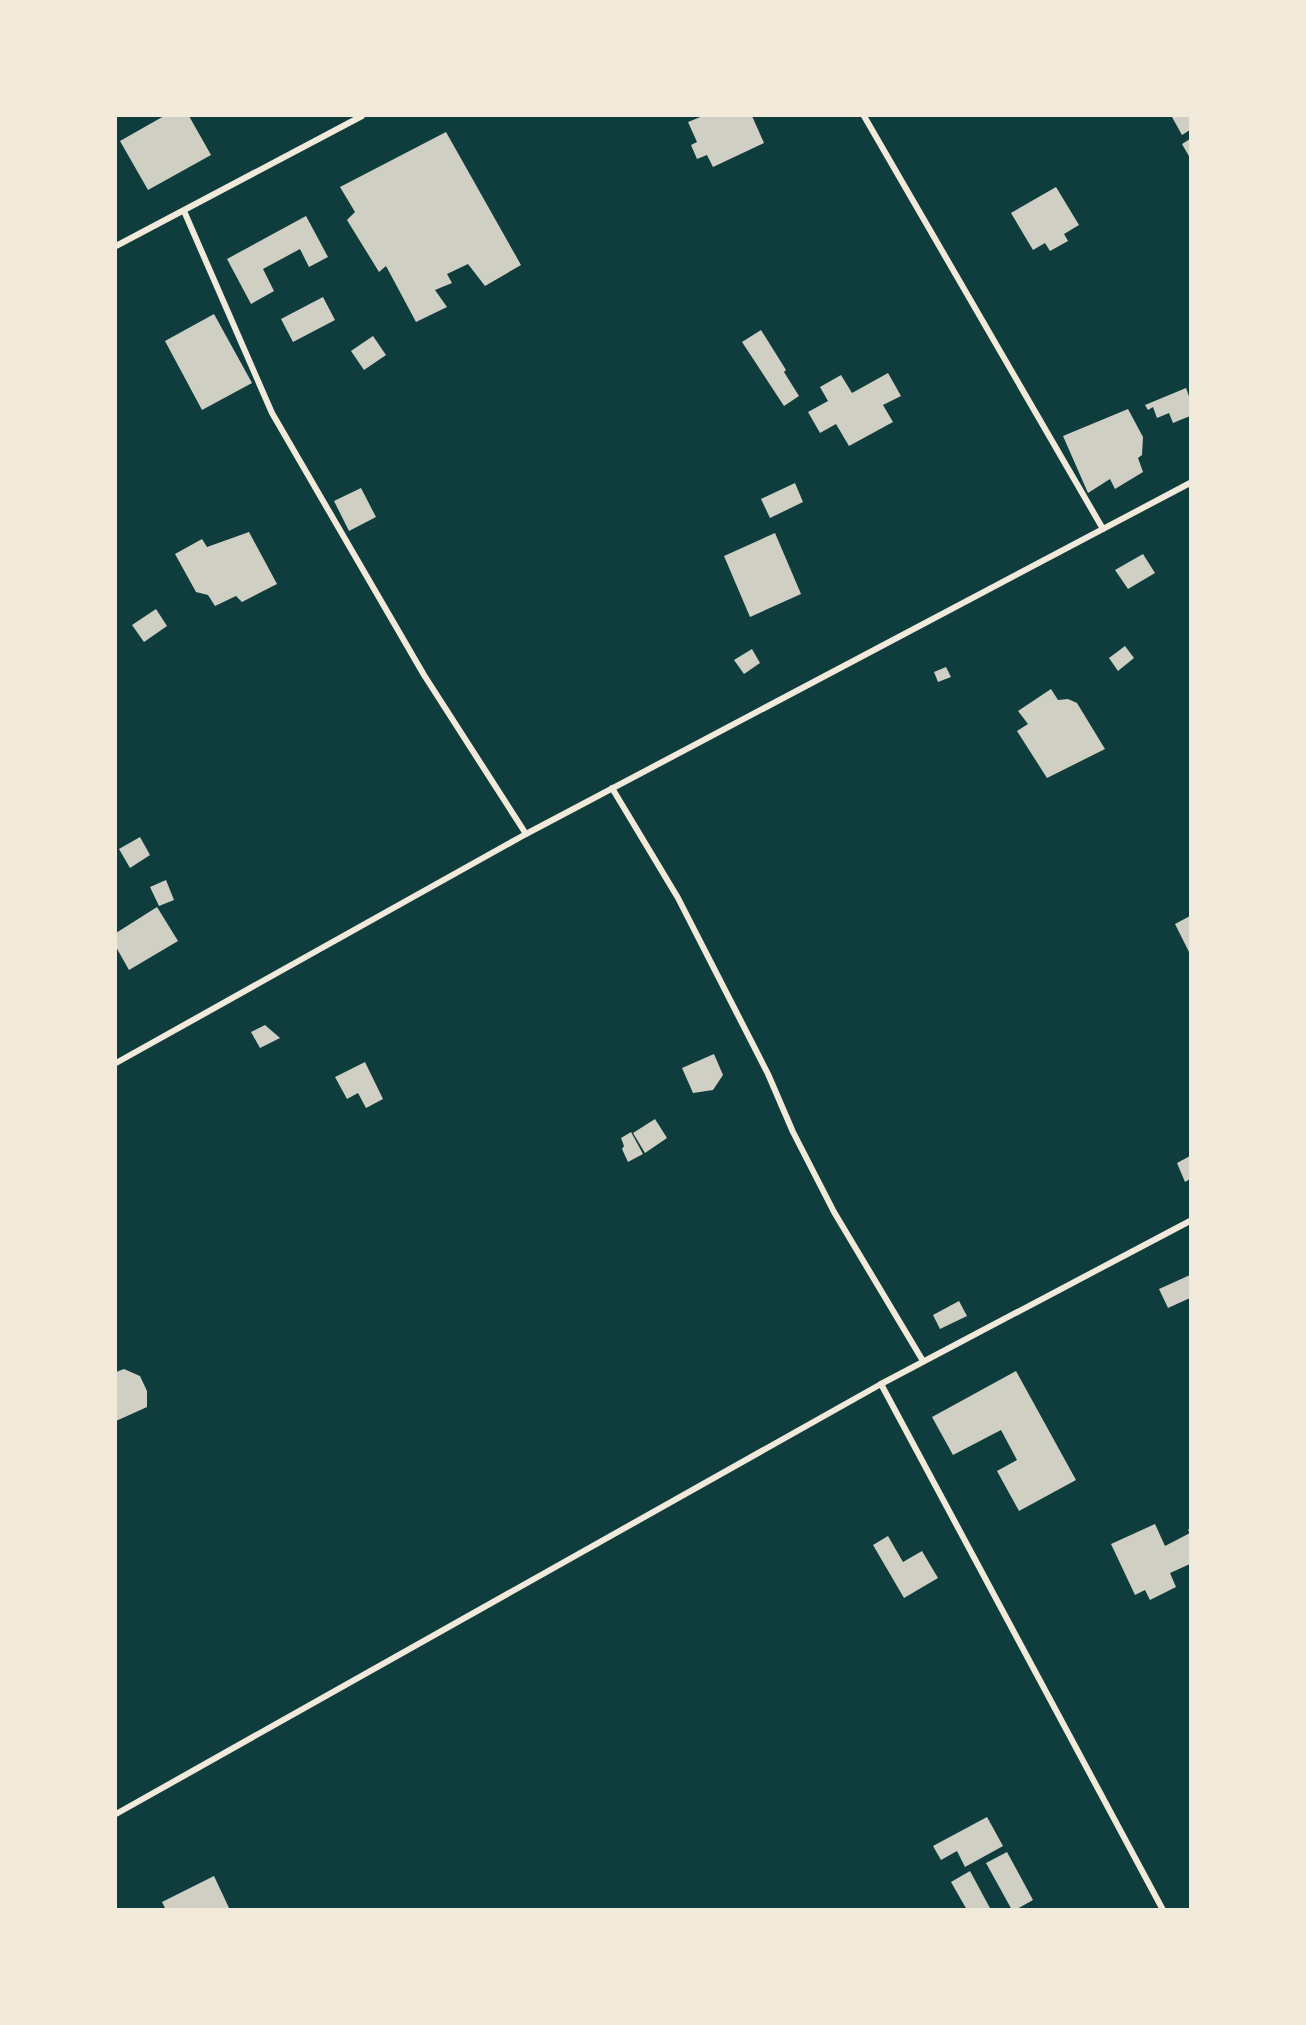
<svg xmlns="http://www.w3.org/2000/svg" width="1306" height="2025" viewBox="0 0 1306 2025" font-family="Figtree,sans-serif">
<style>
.building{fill:#cfcfc3}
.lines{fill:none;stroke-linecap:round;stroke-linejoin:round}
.minor{stroke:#f1e9da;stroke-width:6}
</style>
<rect width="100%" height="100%" fill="#0f3d3e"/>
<g class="building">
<path d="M164 116H189L211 155 148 190 120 141Z"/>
<path d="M703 116H752L764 143 713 167 707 155 697 159 691 145 697 142 688 122Z"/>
<path d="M1175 116H1190V130L1182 135 1172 117Z"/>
<path d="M446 132 521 265 485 286 468 264 447 274 452 283 435 290 447 307 416 322 386 266 379 272 347 220 355 212 340 187Z"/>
<path d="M1190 139V158L1182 144Z"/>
<path d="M1056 187 1079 225 1064 234 1068 241 1050 251 1045 243 1033 250 1011 213Z"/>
<path d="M306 216 328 257 309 267 300 249 263 269 274 291 251 304 227 259Z"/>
<path d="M323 297 335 320 293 342 281 319Z"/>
<path d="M214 314 252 383 202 410 165 341Z"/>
<path d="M761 330 786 370 784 372 799 396 784 406 742 342Z"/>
<path d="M373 336 386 355 364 370 351 351Z"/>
<path d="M888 373 901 396 883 405 893 422 849 446 836 424 820 433 808 412 828 401 820 387 841 375 852 393Z"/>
<path d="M1186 388 1190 399V416L1173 423 1169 413 1157 418 1153 407 1148 410 1145 405Z"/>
<path d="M1128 409 1143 437 1142 455 1138 458 1143 472 1115 489 1110 479 1088 493 1063 436Z"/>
<path d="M795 483 803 502 770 518 761 499Z"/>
<path d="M361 488 376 517 349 531 334 501Z"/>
<path d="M249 532 277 584 242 602 236 596 215 606 208 595 196 592 175 554 202 539 207 547Z"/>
<path d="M775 533 801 594 750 617 724 556Z"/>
<path d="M1143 554 1155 573 1128 589 1115 570Z"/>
<path d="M156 609 167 626 144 642 132 625Z"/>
<path d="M1125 646 1134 658 1118 671 1109 658Z"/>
<path d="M752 649 760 663 744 674 734 660Z"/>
<path d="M946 667 951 677 938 682 934 672Z"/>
<path d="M1051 689 1058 700 1068 699 1077 703 1105 749 1047 778 1017 731 1028 724 1018 711Z"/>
<path d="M140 837 150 855 130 868 119 849Z"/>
<path d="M166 880 174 900 159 906 150 887Z"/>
<path d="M157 907 178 941 129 970 116 947V933Z"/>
<path d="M1190 916V954L1175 924Z"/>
<path d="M265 1025 280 1038 260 1048 251 1032Z"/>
<path d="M714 1054 723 1075 713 1090 693 1093 682 1068Z"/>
<path d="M365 1062 383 1099 366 1108 358 1093 347 1099 335 1077Z"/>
<path d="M655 1119 667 1138 645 1153 633 1133Z"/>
<path d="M631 1132 643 1154 628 1162 622 1149 624 1146 621 1138Z"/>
<path d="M1190 1156V1179L1185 1182 1177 1163Z"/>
<path d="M1190 1275V1298L1168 1308 1159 1289Z"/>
<path d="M959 1301 967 1316 940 1329 933 1315Z"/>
<path d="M124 1369 140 1376 147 1391V1407L116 1421V1372Z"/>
<path d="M1016 1371 1076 1480 1019 1511 997 1471 1017 1460 1001 1430 953 1455 932 1417Z"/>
<path d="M1155 1524 1165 1546 1190 1533 1188 1530 1190 1528V1564L1170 1573 1176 1587 1150 1600 1145 1590 1135 1595 1111 1544Z"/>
<path d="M888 1536 903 1562 922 1551 938 1578 904 1598 873 1545Z"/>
<path d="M987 1817 1003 1846 965 1867 957 1851 941 1860 933 1846Z"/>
<path d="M1007 1852 1033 1900 1015 1910H1012L986 1863Z"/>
<path d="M970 1871 991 1910H967L951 1882Z"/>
<path d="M214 1876 230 1910H166L162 1902Z"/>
</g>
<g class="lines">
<g class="minor">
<path d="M864 116 1103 529"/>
<path d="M184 211 272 413 424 675 526 834"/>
<path d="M116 246 362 116"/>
<path d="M612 788 678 898 768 1074 793 1132 834 1212 923 1361"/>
<path d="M116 1063 526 834 1190 483"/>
<path d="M881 1384 1163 1910"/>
<path d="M116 1814 881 1384 1190 1221"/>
</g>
</g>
<rect width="1306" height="2025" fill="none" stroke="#f1e9da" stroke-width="234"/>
</svg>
